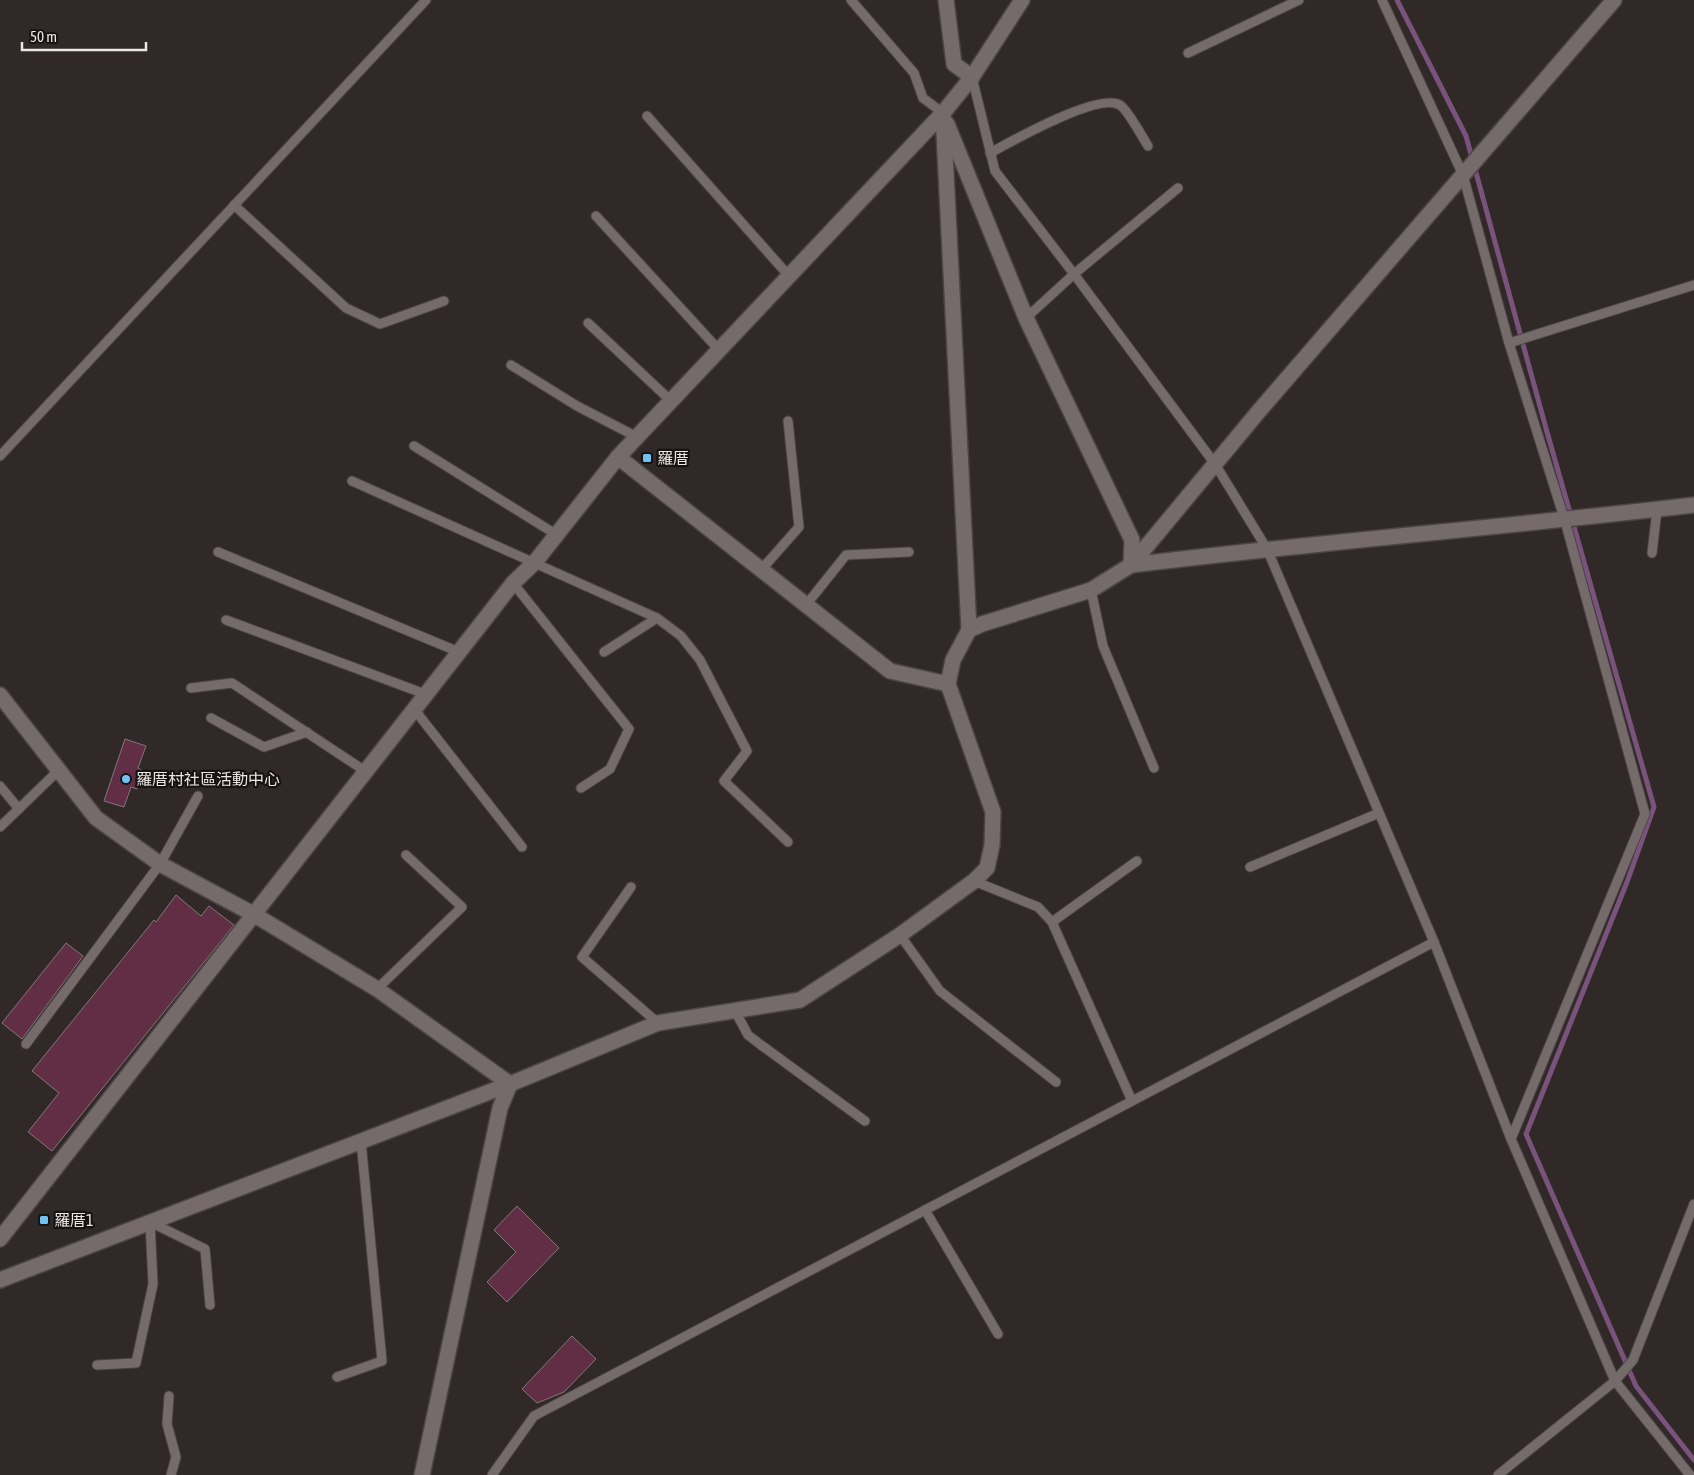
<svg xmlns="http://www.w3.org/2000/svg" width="1694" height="1475" viewBox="0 0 1694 1475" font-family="'Asap Condensed','Noto Sans TC',sans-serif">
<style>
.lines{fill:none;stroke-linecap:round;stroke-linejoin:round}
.stream{stroke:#7a537d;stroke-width:5}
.building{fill:#622e46;stroke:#81777b}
.service-casing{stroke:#4c4444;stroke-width:11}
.minor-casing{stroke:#4c4444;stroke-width:18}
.tertiary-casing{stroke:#4c4444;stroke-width:18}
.secondary-casing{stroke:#4c4444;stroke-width:18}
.service{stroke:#766b6b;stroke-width:9}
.minor{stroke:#766b6b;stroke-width:15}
.tertiary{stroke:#766b6b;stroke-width:15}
.secondary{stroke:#766b6b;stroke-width:15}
.poi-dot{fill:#71c1f4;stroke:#161312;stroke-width:2}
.labels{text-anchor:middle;stroke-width:4.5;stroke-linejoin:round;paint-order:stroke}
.poi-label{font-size:16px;fill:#ece6e5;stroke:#161312;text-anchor:start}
</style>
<rect width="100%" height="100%" fill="#312928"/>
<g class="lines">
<path class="stream" d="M1397 0 1466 136 1547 432 1654 807 1627 882 1526 1134 1636 1386 1694 1460"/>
</g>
<g class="building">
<path d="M125 739 146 746 138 768 143 771 137 789 131 787 124 807 104 801Z"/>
<path d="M176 895 201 916 209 906 234 925 52 1151 28 1132 59 1093 32 1071 154 920 156 922Z"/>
<path d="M66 943 83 956 22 1039 2 1023Z"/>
<path d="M517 1206 559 1248 507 1302 487 1282 516 1252 494 1230Z"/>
<path d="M572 1336 596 1359 564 1392 537 1403 522 1389Z"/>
</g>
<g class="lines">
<g class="service-casing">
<g id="service">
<path d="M851 0 914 73 923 98 943 113"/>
<path d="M1382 0 1463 175 1509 343 1565 521 1645 814 1511 1139"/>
<path d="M1188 53 1299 0"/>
<path d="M972 77 995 171 1074 274 1215 464 1267 549 1434 942 1511 1139 1615 1381 1690 1475"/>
<path d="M647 116 789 276"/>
<path d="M990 153C1012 141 1099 92 1120 105 1127 109 1143 138 1148 146"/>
<path d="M234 205 346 308 380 324 444 301"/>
<path d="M596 216 719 350"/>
<path d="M1026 318 1074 274 1178 188"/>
<path d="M588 323 671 401"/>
<path d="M1509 343 1694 285"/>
<path d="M511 365 577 406 637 437"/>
<path d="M414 446 557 535"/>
<path d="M0 456 426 0"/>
<path d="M352 481 657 618 681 636 700 660 747 751 724 781 788 842"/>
<path d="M218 552 459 652"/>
<path d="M1652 553 1657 510"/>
<path d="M761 570 799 527 788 421"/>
<path d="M513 583 629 729 610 769 581 788"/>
<path d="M1091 590 1103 646 1154 768"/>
<path d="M806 605 846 555 909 552"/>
<path d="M226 620 425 694"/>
<path d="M604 652 657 618"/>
<path d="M191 688 232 683 365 771"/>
<path d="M414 709 522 847"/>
<path d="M211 718 264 747 307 732"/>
<path d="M0 786 19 809"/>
<path d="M0 827 59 770"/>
<path d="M1250 867 1379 813"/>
<path d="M974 881 1038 907 1052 922 1132 1101"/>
<path d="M631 887 582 957 658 1023"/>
<path d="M1052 922 1137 861"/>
<path d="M900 935 940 991 1056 1082"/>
<path d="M377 989 462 907 406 855"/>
<path d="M735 1011 748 1035 761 1045 865 1121"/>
<path d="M26 1044 160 864 198 796"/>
<path d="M925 1210 998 1334"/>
<path d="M97 1365 136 1363 153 1284 150 1222 205 1249 210 1305"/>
<path d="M337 1377 382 1361 361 1141"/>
<path d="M169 1396 167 1424 176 1457 171 1475"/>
<path d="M492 1475 534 1416 1434 942"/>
<path d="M1498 1475 1615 1381 1633 1360 1694 1204"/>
</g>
</g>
<g class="minor-casing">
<g id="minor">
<path d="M946 0 954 64 972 77"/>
<path d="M943 113 969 630"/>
<path d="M947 124 1026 318 1132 540 1131 565"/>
<path d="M618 457 890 671 948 684"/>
</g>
</g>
<g class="tertiary-casing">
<g id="tertiary">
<path d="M1131 565C1319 542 1507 527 1694 505"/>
<path d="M0 695 96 818 160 864 253 914 377 989 510 1084"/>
<path d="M0 1280 510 1084 658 1023 800 1000 900 935 974 881 987 868 992 845 993 812 948 684 953 660 969 630 982 624 1091 590 1131 565 1259 411 1614 0"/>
<path d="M422 1475 500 1108 510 1084"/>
</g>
</g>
<g class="secondary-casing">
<path id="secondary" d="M0 1239 513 583 535 562 618 457 943 113 972 77 1022 0"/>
</g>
<use href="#service" class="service"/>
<use href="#minor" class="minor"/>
<use href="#tertiary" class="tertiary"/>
<use href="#secondary" class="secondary"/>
</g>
<g class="poi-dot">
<rect x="642" y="453" width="10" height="10" rx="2.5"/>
<circle cx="126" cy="779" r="5"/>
<rect x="39" y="1215" width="10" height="10" rx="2.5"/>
</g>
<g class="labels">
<g class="poi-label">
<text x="657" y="464">羅厝</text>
<text x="136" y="785">羅厝村社區活動中心</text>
<text x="54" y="1226">羅厝1</text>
</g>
</g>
<path d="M22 42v8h124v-8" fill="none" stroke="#ece6e5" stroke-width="2.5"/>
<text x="30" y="42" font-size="15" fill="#ece6e5" stroke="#161312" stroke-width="4" paint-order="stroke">50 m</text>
</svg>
